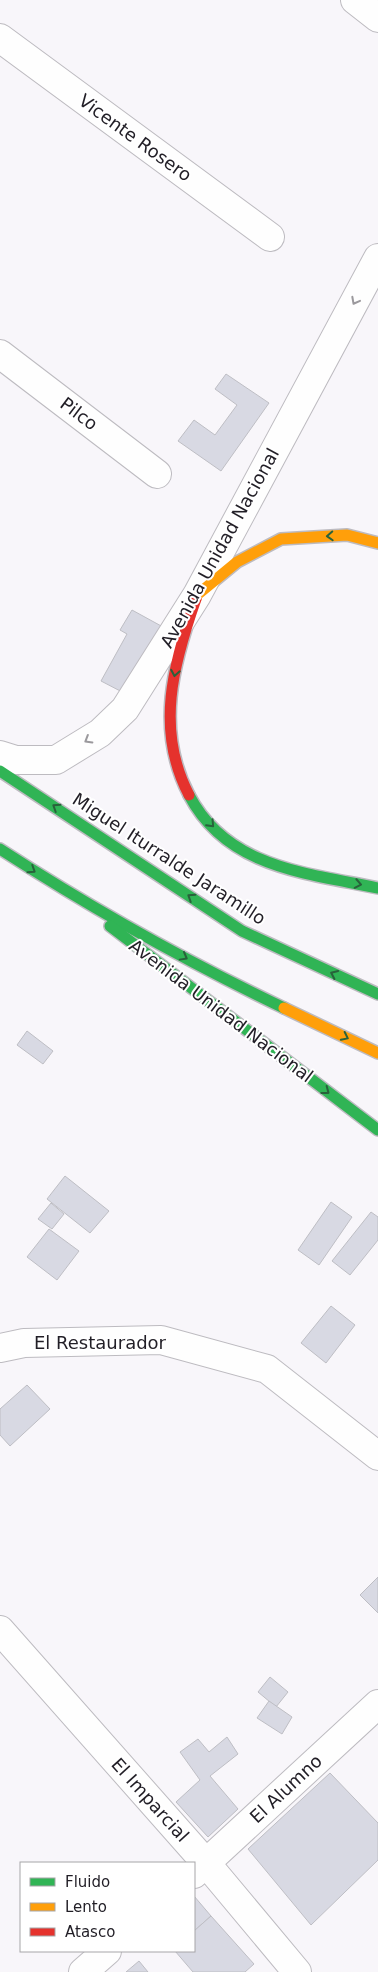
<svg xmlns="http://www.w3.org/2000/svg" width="378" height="1972" viewBox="0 0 378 1972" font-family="'DejaVu Sans',sans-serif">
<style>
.building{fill:#d8d9e3;stroke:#bebec4}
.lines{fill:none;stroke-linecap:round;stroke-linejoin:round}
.street-casing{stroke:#bdbbc0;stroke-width:30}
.fast-casing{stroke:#bdbbc0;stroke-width:14}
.slow-casing{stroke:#bdbbc0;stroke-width:14}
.jam-casing{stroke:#bdbbc0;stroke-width:14}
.street{stroke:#fefefe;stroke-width:28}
.fast{stroke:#30b455;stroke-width:11}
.slow{stroke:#ff9f0a;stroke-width:11}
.jam{stroke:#e5322d;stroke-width:11}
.oneway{stroke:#9b999d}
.oneway2{stroke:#28623b}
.labels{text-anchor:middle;stroke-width:4;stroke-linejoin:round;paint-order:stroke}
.street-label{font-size:18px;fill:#211e26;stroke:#fff}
</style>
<rect width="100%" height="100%" fill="#f8f6fa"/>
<g class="building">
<path d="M226 374 269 403 221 471 178 441 194 420 215 435 237 405 215 389Z"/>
<path d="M132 610 163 627 126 694 101 681 127 634 120 630Z"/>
<path d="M27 1031 53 1051 43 1064 17 1045Z"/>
<path d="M65 1176 109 1211 90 1233 47 1199Z"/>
<path d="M331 1202 352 1217 319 1265 298 1250Z"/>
<path d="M51 1203 64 1214 52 1229 38 1219Z"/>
<path d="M371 1212 378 1217V1240L350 1275 332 1261Z"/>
<path d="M49 1229 79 1251 57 1280 27 1257Z"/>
<path d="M331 1306 355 1325 326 1363 301 1343Z"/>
<path d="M27 1385 50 1409 10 1446 0 1435V1409Z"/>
<path d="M378 1577V1613L360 1595Z"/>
<path d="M270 1677 288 1692 276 1707 258 1692Z"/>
<path d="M269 1701 292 1717 282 1734 257 1718Z"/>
<path d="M227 1737 238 1754 210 1776 238 1809 208 1837 176 1802 200 1780 180 1752 198 1739 209 1752Z"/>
<path d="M330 1773 378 1823V1860L311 1925 248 1849Z"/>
<path d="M194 1896 211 1916 194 1931Z"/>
<path d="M211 1916 254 1964 245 1972H193L175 1951H194V1931Z"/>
<path d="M139 1961 148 1972H126Z"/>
</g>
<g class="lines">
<g class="street-casing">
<g id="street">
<path d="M355 0 378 18"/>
<path d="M0 38 270 237"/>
<path d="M0 354 157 474"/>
<path d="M0 755 16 760H56L100 733 125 709 197 595 378 258"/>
<path d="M0 1348 24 1343 161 1340 267 1369 378 1456"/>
<path d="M0 1630 206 1863 297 1972"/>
<path d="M194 1874 378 1704"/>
<path d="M83 1972 107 1951"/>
</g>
</g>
<g class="fast-casing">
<g id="fast">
<path d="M0 771 242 931 378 994"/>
<path d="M189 795C227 868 306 873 378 888"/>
<path d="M0 849C91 908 186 961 284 1008"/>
<path d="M110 926 378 1130"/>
</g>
</g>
<g class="slow-casing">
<g id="slow">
<path d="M196 599 197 595 237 562 281 539 347 535 378 543"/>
<path d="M284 1008 378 1053"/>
</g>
</g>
<g class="jam-casing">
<path id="jam" d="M189 795C155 730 173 664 196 599"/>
</g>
<use href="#street" class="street"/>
<use href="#fast" class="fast"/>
<use href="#slow" class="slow"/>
<use href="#jam" class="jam"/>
</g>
<defs><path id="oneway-chevron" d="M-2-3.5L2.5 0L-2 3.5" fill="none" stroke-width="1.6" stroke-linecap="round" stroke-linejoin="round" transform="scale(1.25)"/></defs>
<g class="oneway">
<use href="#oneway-chevron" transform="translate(355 301) rotate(118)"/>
<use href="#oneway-chevron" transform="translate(88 740) rotate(149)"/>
</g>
<g class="oneway2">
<use href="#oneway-chevron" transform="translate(330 536) rotate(177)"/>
<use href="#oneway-chevron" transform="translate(175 673) rotate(100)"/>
<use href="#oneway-chevron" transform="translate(56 807) rotate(-147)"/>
<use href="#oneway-chevron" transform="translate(211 824) rotate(47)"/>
<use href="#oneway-chevron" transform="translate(32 870) rotate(33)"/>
<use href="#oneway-chevron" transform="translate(358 884) rotate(11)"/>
<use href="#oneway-chevron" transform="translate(191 897) rotate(-147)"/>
<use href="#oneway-chevron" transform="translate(184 957) rotate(29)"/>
<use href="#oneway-chevron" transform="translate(334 974) rotate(-155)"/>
<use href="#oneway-chevron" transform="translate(345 1037) rotate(26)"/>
<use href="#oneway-chevron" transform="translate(326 1091) rotate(37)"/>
</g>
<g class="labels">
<g class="street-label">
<text transform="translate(135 138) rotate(36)" y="6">Vicente Rosero</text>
<text transform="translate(79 414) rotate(37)" y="6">Pilco</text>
<text transform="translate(220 548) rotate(-61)" y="6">Avenida Unidad Nacional</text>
<text transform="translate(169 859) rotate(33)" y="6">Miguel Iturralde Jaramillo</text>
<text transform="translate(221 1011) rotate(37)" y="6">Avenida Unidad Nacional</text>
<text x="100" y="1349">El Restaurador</text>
<text transform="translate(286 1789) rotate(-43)" y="6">El Alumno</text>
<text transform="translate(150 1800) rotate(48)" y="6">El Imparcial</text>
</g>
</g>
<rect x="20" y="1862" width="175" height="90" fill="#ffffff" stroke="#a6a5a8"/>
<rect x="30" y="1878" width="25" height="8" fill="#30b455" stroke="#a6a5a8"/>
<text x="65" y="1887" font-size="15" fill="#211e26">Fluido</text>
<rect x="30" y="1903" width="25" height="8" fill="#ff9f0a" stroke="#a6a5a8"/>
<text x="65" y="1912" font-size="15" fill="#211e26">Lento</text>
<rect x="30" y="1928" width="25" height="8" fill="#e5322d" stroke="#a6a5a8"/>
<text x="65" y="1937" font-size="15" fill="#211e26">Atasco</text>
</svg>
